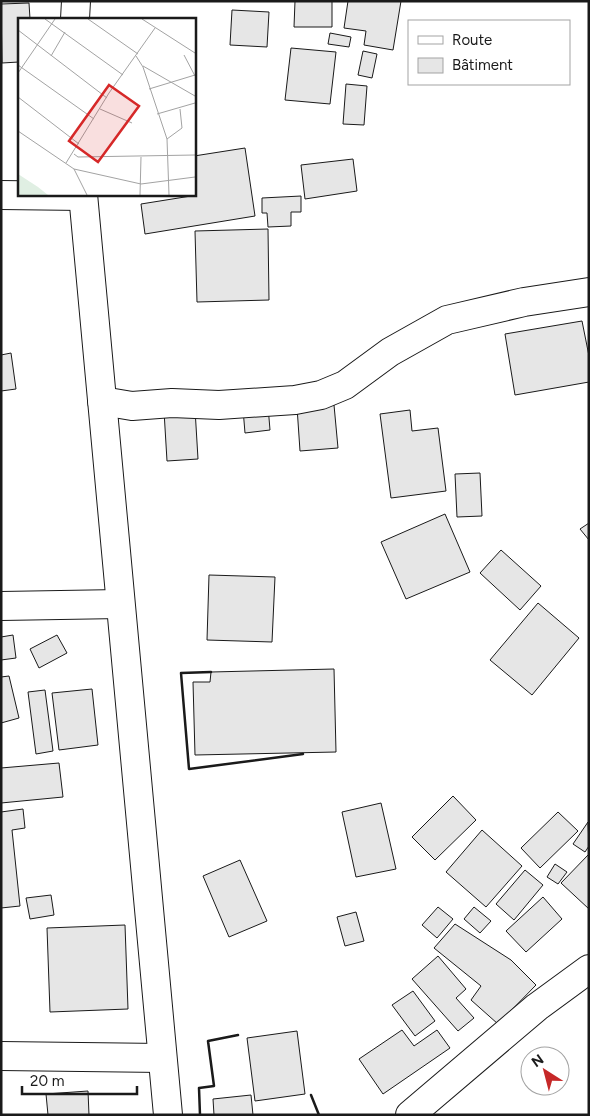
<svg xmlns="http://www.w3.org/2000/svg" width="590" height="1116" viewBox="0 0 590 1116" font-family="Figtree,sans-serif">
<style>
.building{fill:#e6e6e6;stroke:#1a1a1a}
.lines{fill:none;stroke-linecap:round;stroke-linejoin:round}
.street-casing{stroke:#1a1a1a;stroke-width:30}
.street{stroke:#fff;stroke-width:28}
.wall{stroke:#1a1a1a;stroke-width:2.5}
.inset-road{fill:none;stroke:#a3a3a3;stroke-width:1}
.view{fill:#d62828;fill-opacity:0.15;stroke:#d62828;stroke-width:2.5}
.inset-edge{fill:none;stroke:#1a1a1a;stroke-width:2.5}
</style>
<rect width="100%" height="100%" fill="#fff"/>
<g class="building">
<path d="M295 1H332V27H294Z"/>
<path d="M348 1H401L393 50 364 45 366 31 344 28Z"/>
<path d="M29 3 30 19H19V62L2 63 1 4Z"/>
<path d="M232 10 269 12 267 47 230 45Z"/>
<path d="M330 33 351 37 349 47 328 44Z"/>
<path d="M291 48 336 52 330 104 285 100Z"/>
<path d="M363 51 377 54 372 78 358 75Z"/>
<path d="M346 84 367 86 364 125 343 124Z"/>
<path d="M245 148 255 216 145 234 141 204 191 196V194H194V156Z"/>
<path d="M353 159 357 191 305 199 301 165Z"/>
<path d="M301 196V212H291V226L268 227 267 213H262V198Z"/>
<path d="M268 229 269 300 197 302 195 231Z"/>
<path d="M582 321 589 356V382L515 395 505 334Z"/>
<path d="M11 353 16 389 1 391V355Z"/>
<path d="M334 405 338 448 300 451 297 407Z"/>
<path d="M268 406 270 430 245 433 243 409Z"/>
<path d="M195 409 198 459 167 461 164 411Z"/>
<path d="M410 410 412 431 438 428 446 491 391 498 380 414Z"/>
<path d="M480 473 482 516 457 517 455 474Z"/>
<path d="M445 514 470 572 406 599 381 542Z"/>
<path d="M589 523V540L580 529Z"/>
<path d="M501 550 541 586 520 610 480 573Z"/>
<path d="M209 575 275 577 272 642 207 640Z"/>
<path d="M538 603 579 638 532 695 490 660Z"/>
<path d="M13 635 16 658 1 660V637Z"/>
<path d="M57 635 67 653 39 668 30 649Z"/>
<path d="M334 669 336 752 195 755 193 682H210L211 672Z"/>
<path d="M9 676 19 718 1 723V677Z"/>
<path d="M92 689 98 745 59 750 52 693Z"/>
<path d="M45 690 53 751 36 754 28 692Z"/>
<path d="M59 763 63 797 1 803V768Z"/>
<path d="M453 796 476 820 435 860 412 837Z"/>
<path d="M381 803 396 869 356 877 342 812Z"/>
<path d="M23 809 25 828 12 830 20 906 1 908V812Z"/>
<path d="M558 812 578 831 540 868 521 848Z"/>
<path d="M588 822 589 846 585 852 573 844Z"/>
<path d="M482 830 522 866 486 907 446 872Z"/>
<path d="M589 854V909L561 883Z"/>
<path d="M240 860 267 921 229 937 203 876Z"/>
<path d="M555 864 567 872 558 884 547 877Z"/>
<path d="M525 870 543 885 514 920 496 904Z"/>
<path d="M51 895 54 915 30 919 26 898Z"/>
<path d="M543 897 562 919 526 952 506 931Z"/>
<path d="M438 907 453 919 437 938 422 925Z"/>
<path d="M474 907 491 921 480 933 464 919Z"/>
<path d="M356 912 364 941 345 946 337 917Z"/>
<path d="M455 924 511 960 536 985 498 1024 471 1000 481 986 434 948Z"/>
<path d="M125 925 128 1009 50 1012 47 928Z"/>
<path d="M438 956 466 989 456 998 474 1018 458 1031 412 979Z"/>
<path d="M413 991 435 1021 415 1036 392 1005Z"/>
<path d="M402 1030 414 1046 437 1030 450 1048 383 1094 359 1059Z"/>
<path d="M297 1031 305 1094 255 1101 247 1038Z"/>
<path d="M88 1091 89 1115H48L46 1094Z"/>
<path d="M251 1095 253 1115H214L213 1099Z"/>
</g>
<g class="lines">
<g class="street-casing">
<g id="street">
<path d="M75 19 76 1"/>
<path d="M83 194 168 1115"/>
<path d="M1 195 83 196"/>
<path d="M102 401 132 406 172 403 219 405 295 400 321 395 345 385 390 352 447 320 524 302 589 292"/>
<path d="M1 606 120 604"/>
<path d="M1 1056 162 1058"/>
<path d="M410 1115 537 1007 589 969"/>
</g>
</g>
<use href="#street" class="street"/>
<g class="wall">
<path d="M211 672 181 673 189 769 303 754"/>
<path d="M311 1095 319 1115"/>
<path d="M200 1115 199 1088 214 1086 208 1041 238 1035"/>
</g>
</g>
<g transform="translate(18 18)">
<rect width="178" height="178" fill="#fff"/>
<path d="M0 156 20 169 30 177H0Z" fill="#e0efe3"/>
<path class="inset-road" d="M27 1 105 57M70 1 120 36M124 1 177 35M0 12 89 80M166 37 177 58M33 38 47 14M118 38 125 49 149 121M0 47 76 101M125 48 177 78M0 55 37 1M131 71 177 57M0 79 61 126M82 91 114 105M139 96 177 85M0 113 56 151 69 177M56 136 60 139 177 137M48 145 91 75 137 10M56 151 123 166 177 159M122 177 123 139M151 177 149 121 164 110 162 91"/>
<path class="view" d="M91 67 121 88 80 144 51 123Z"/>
<rect width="178" height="178" class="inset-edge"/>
</g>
<rect width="590" height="1116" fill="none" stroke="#1a1a1a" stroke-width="5"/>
<rect x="408" y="20" width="162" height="65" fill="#ffffff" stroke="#a3a3a3"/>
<rect x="418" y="36" width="25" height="8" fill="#ffffff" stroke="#a3a3a3"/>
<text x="452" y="45" font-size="15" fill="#1a1a1a">Route</text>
<rect x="418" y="58" width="25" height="15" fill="#e6e6e6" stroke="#a3a3a3"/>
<text x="452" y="70" font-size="15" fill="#1a1a1a">Bâtiment</text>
<g transform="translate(545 1071) rotate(324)"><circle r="24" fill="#ffffff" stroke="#a3a3a3"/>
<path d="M0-4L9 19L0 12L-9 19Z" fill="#c62828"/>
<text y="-8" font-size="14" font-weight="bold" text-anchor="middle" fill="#1a1a1a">N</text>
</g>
<path d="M22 1086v8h115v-8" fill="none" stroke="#1a1a1a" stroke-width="2.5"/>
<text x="30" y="1086" font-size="15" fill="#1a1a1a" stroke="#ffffff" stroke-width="4" paint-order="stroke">20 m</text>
</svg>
